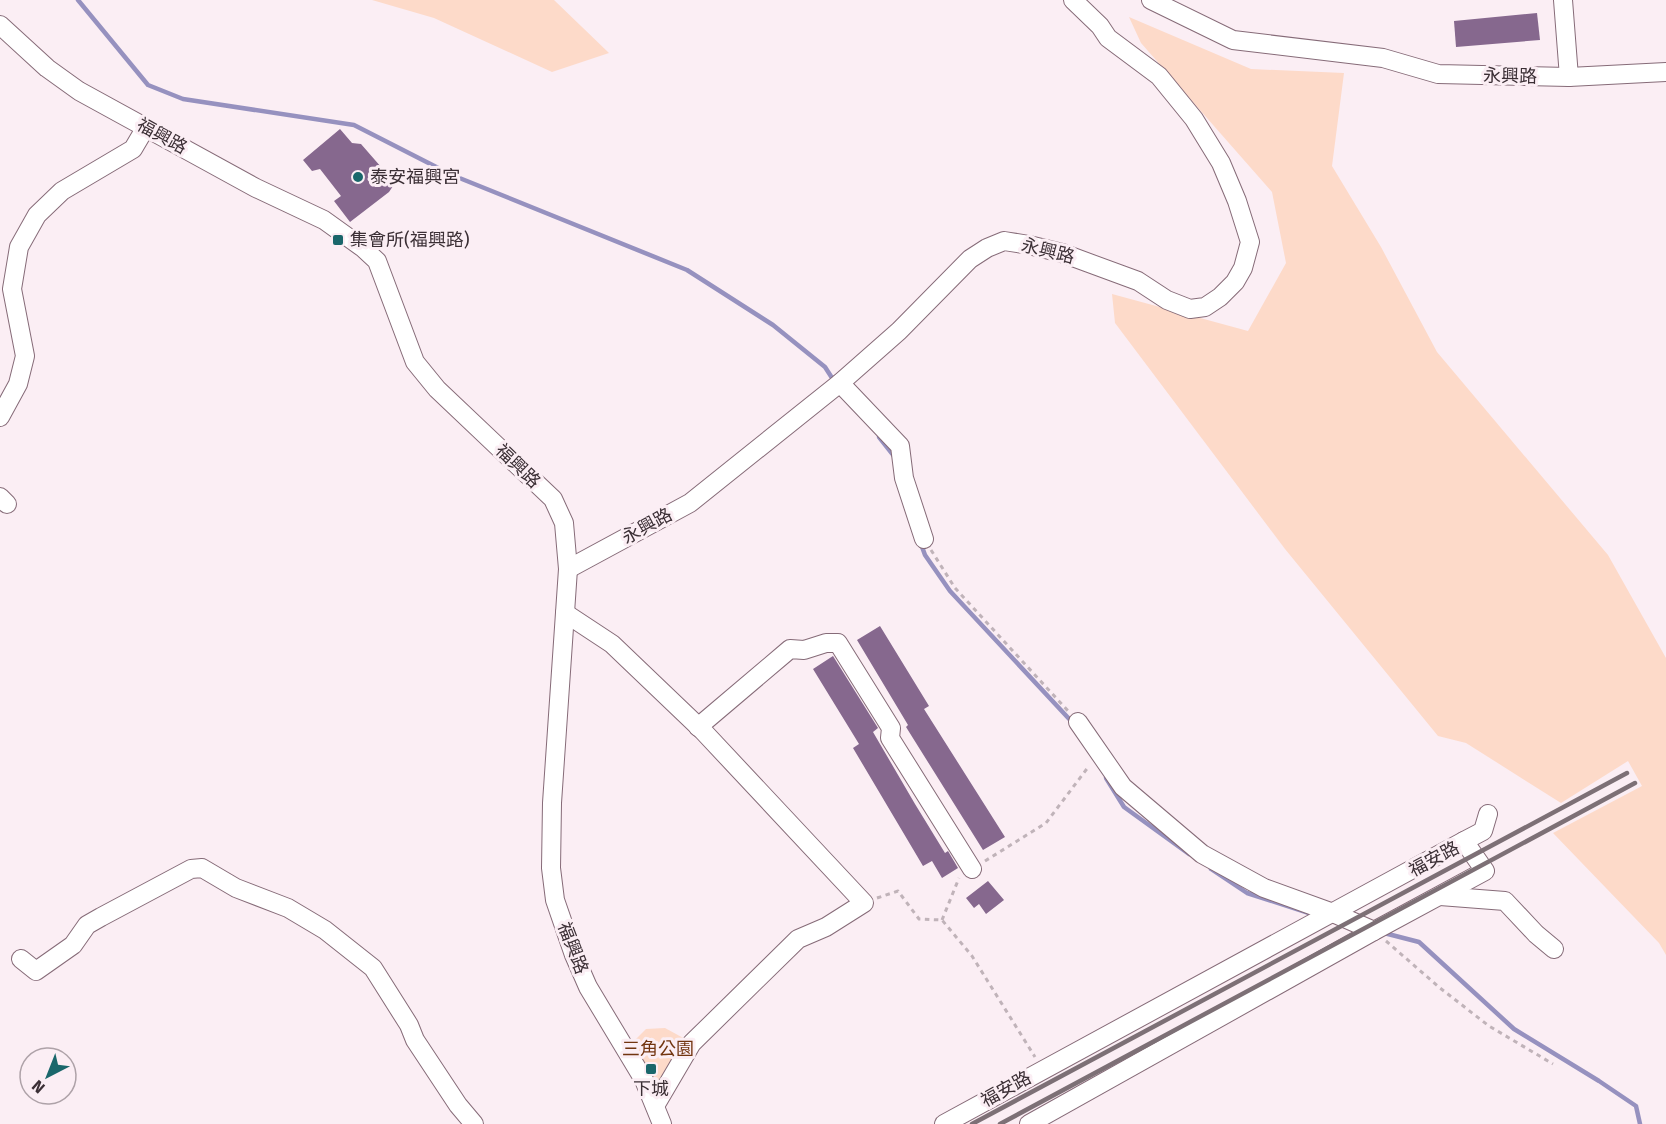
<svg xmlns="http://www.w3.org/2000/svg" width="1666" height="1124" viewBox="0 0 1666 1124" font-family="'Fira Sans','Noto Sans TC',sans-serif">
<style>
.green{fill:#fddac9}
.lines{fill:none;stroke-linecap:round;stroke-linejoin:round}
.stream{stroke:#9691bf;stroke-width:4.5}
.building{fill:#86688e}
.minor-casing{stroke:#866b78;stroke-width:20}
.path{stroke:#c0b3b9;stroke-width:3;stroke-dasharray:4.5 4.5;stroke-linecap:butt}
.minor{stroke:#fff;stroke-width:18}
.rail{stroke:#7d7076;stroke-width:4.5}
.poi-dot{fill:#1a676b;stroke:#fbeef4;stroke-width:2}
.labels{text-anchor:middle;stroke-width:6;stroke-linejoin:round;paint-order:stroke}
.street-label{font-size:18px;fill:#3b2f35;stroke:#fbeef4}
.poi-label{font-size:18px;fill:#3b2f35;stroke:#fbeef4;text-anchor:start}
.park-label{font-size:18px;fill:#723510;stroke:#fbeef4}
</style>
<rect width="100%" height="100%" fill="#fbeef4"/>
<g class="green">
<path d="M372 0H554L609 53 552 72 434 18Z"/>
<path d="M1129 17 1251 69 1344 73 1332 166 1381 247 1437 352 1608 555 1666 658V955L1659 943 1553 833 1642 786 1628 761 1561 803 1466 743 1438 736 1285 549 1115 323 1112 294 1248 331 1286 263 1272 192 1141 43Z"/>
<path d="M665 1028 687 1040 659 1090 633 1046V1042L646 1029Z"/>
</g>
<g class="lines">
<g class="stream">
<path d="M78 0 148 85 183 99 354 125 452 175 687 270 773 325 825 367 834 381"/>
<path d="M879 437 894 456"/>
<path d="M921 544 925 555 950 591 1072 722"/>
<path d="M1106 778 1124 807 1189 854"/>
<path d="M1211 869 1247 893 1309 913"/>
<path d="M1384 933 1419 942 1514 1029 1599 1081 1636 1106 1640 1124"/>
</g>
</g>
<g class="building">
<path d="M1537 13 1540 40 1456 47 1454 21Z"/>
<path d="M340 129 352 143 361 144 395 183 389 192 350 222 334 201 341 196 320 169 312 171 303 160Z"/>
<path d="M880 626 929 706 924 709 1005 837 983 850 906 727 908 725 857 640Z"/>
<path d="M833 656 878 728 873 732 915 804 945 853 948 851 958 868 942 878 932 861 923 866 853 748 859 744 813 669Z"/>
<path d="M988 881 1004 900 986 914 979 904 974 908 966 898Z"/>
</g>
<g class="lines">
<g class="minor-casing">
<g id="minor">
<path d="M1151 0 1233 40 1383 58 1438 74 1569 77 1666 72"/>
<path d="M1563 0 1569 77"/>
<path d="M0 25 47 68 79 91 256 188 324 220 363 248 377 261 415 362 437 389 553 499 564 523 568 569 552 803 551 868 555 900 574 955 588 987 644 1080 662 1124"/>
<path d="M840 383 900 446 904 478 924 539"/>
<path d="M0 417 18 384 25 356 12 289 19 247 37 215 62 191 133 149 146 127"/>
<path d="M0 497 7 504"/>
<path d="M568 569 690 503 840 383 899 331 970 259 987 248 1004 241 1029 245 1062 253 1138 281 1167 300 1190 309 1205 307 1220 297 1235 282 1243 268 1250 242 1237 201 1221 163 1194 119 1159 76 1108 38 1100 26 1073 0"/>
<path d="M565 613 612 644 703 731 864 903 826 927 798 939 692 1043 655 1106"/>
<path d="M1078 722 1123 787 1202 854 1264 888 1333 913 1374 931"/>
<path d="M698 727 790 649 804 650 826 643H838L891 728 890 738 972 869"/>
<path d="M1440 896 1505 901 1536 934 1554 949"/>
<path d="M21 959 36 971 73 945 87 925 101 917 191 869 202 868 236 888 288 908 325 930 373 968 409 1025 415 1040 458 1105 474 1124"/>
<path d="M944 1124 1464 841 1483 831 1488 814"/>
<path d="M1029 1124 1374 931 1485 871 1464 841"/>
</g>
</g>
<g class="path">
<path d="M931 550 955 588 1069 712"/>
<path d="M985 861 1046 823 1089 766"/>
<path d="M877 898 898 891 919 919 942 920 972 956 1035 1057"/>
<path d="M942 920 959 878"/>
<path d="M1386 941 1440 988 1489 1026 1553 1064"/>
</g>
<use href="#minor" class="minor"/>
<g class="rail">
<path d="M972 1124 1627 773"/>
<path d="M1000 1124 1635 783"/>
</g>
</g>
<g class="poi-dot">
<circle cx="358" cy="177" r="6"/>
<rect x="332" y="234" width="12" height="12" rx="3"/>
<rect x="645" y="1063" width="12" height="12" rx="3"/>
</g>
<g class="labels">
<g class="street-label">
<text transform="translate(1510 76) rotate(1)" y="6">永興路</text>
<text transform="translate(162 136) rotate(29)" y="6">福興路</text>
<text transform="translate(1048 251) rotate(14)" y="6">永興路</text>
<text transform="translate(518 466) rotate(44)" y="6">福興路</text>
<text transform="translate(647 526) rotate(-29)" y="6">永興路</text>
<text transform="translate(1434 859) rotate(-28)" y="6">福安路</text>
<text transform="translate(573 948) rotate(69)" y="6">福興路</text>
<text transform="translate(1006 1089) rotate(-29)" y="6">福安路</text>
</g>
<g class="poi-label">
<text x="370" y="183">泰安福興宮</text>
<text x="350" y="246">集會所(福興路)</text>
<text x="651" y="1095" text-anchor="middle">下城</text>
</g>
<g class="park-label">
<text x="658" y="1055">三角公園</text>
</g>
</g>
<g transform="translate(48 1076) rotate(222)"><circle r="28" fill="#fbeef4" stroke="#aea2a8" stroke-width="1.5"/>
<path d="M0-4.5L10 22L0 15L-10 22Z" fill="#1a676b"/>
<text y="-9" font-size="16" font-weight="bold" text-anchor="middle" fill="#3b2f35">N</text>
</g>
</svg>
